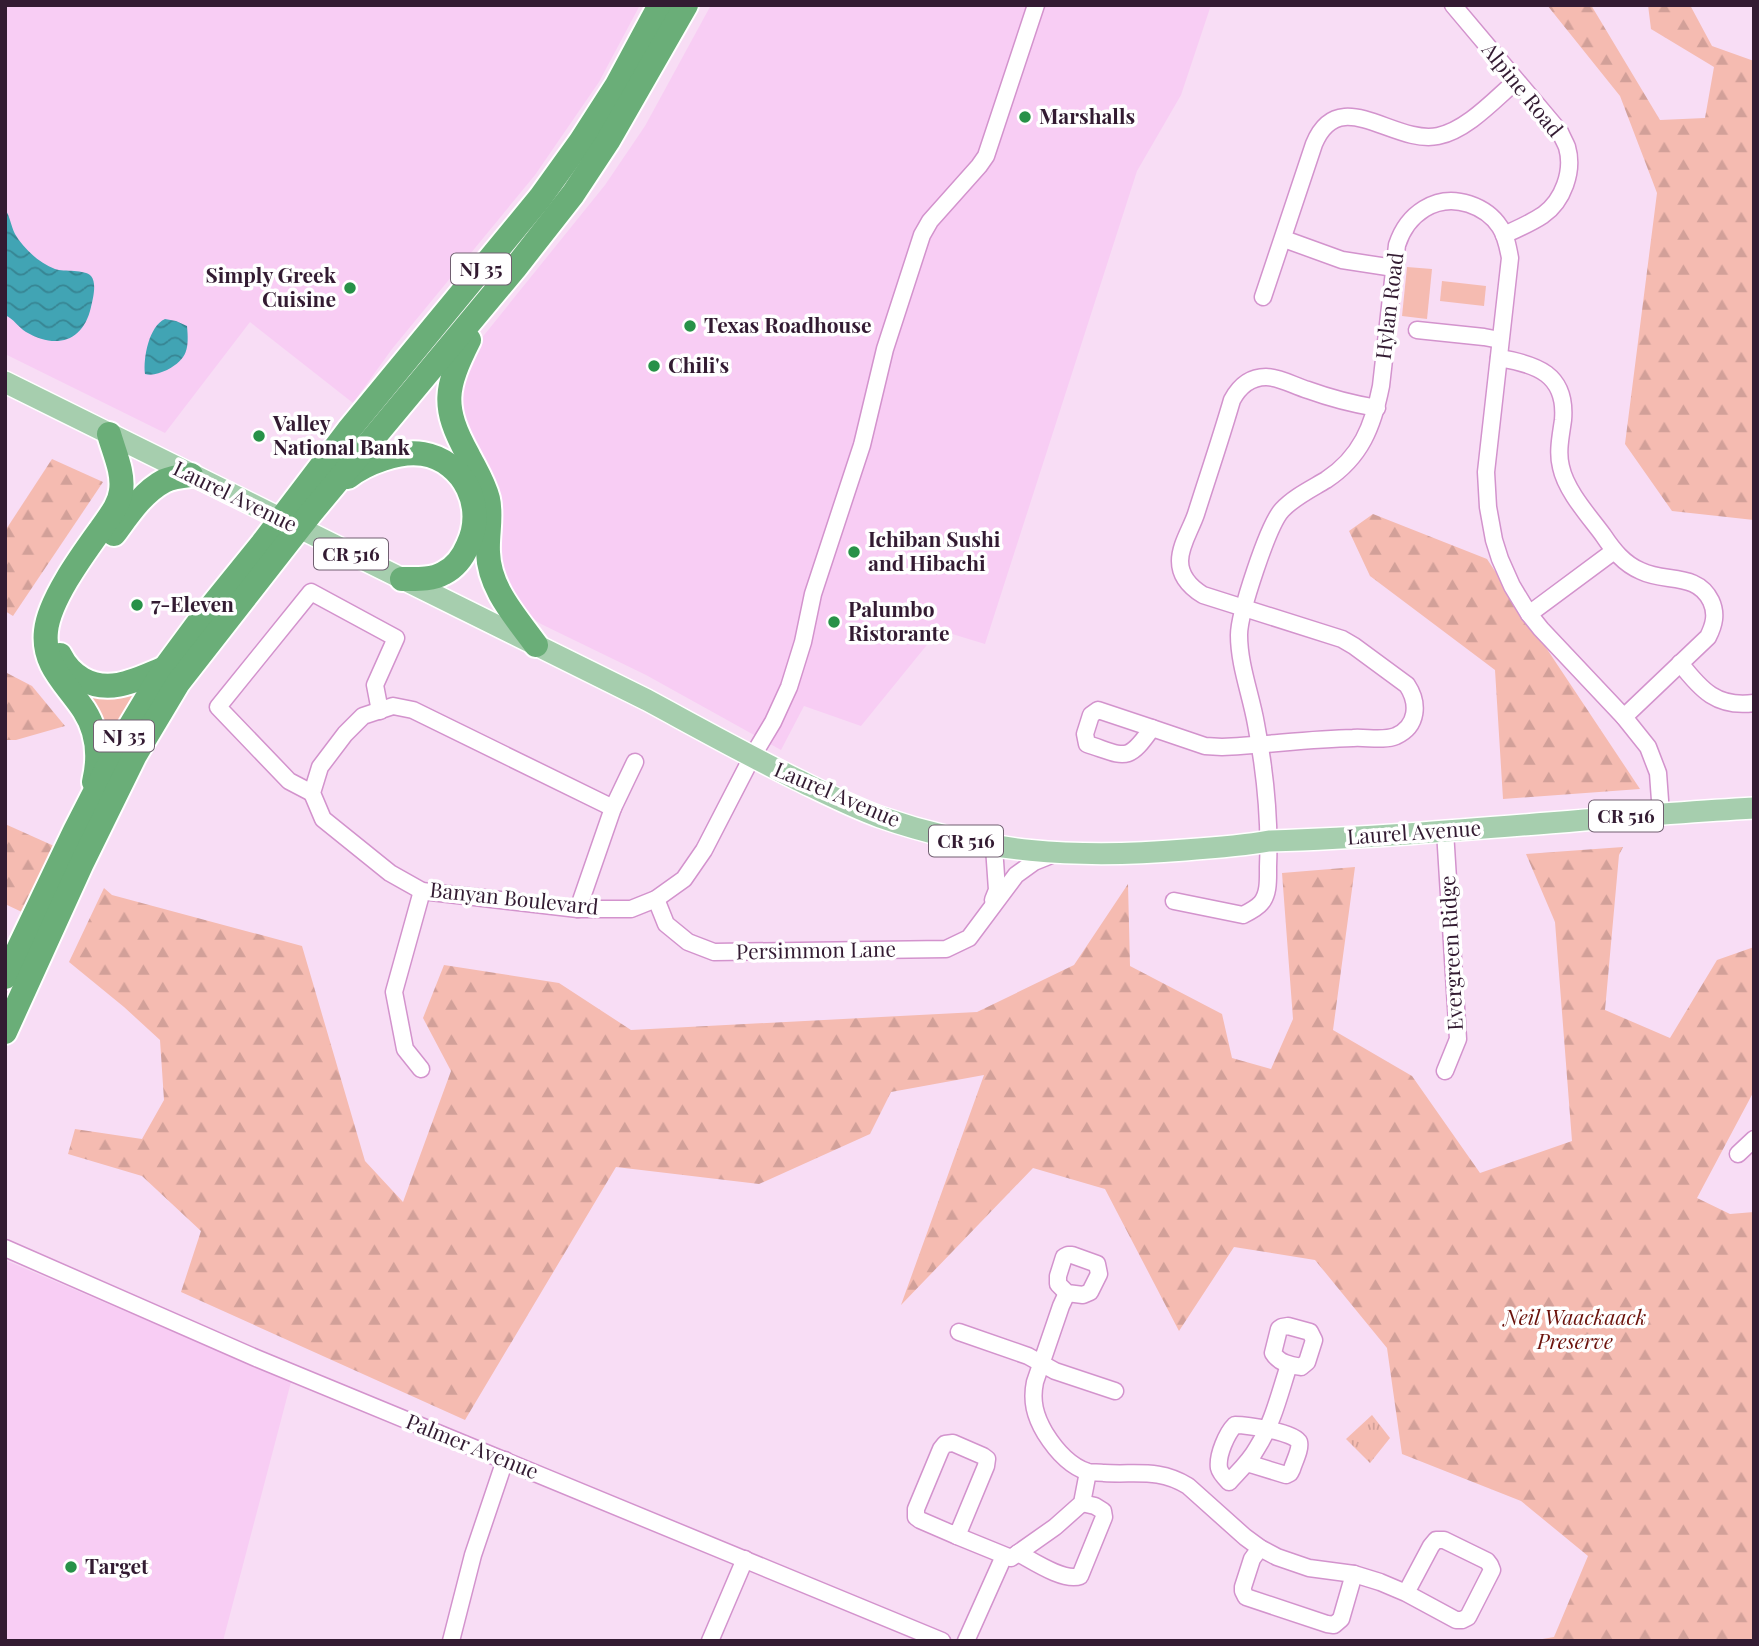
<svg xmlns="http://www.w3.org/2000/svg" width="1759" height="1646" viewBox="0 0 1759 1646" font-family="'Playfair Display',serif">
<style>
.built{fill:#f8cdf4}
.green{fill:#f5bbb1}
.forest{fill:url(#forest-firs)}
.park{fill:url(#park-tufts)}
.water{fill:url(#water-waves)}
.lines{fill:none;stroke-linecap:round;stroke-linejoin:round}
.minor-casing{stroke:#d393cd;stroke-width:19}
.major-casing{stroke:#fff;stroke-width:24}
.highway-casing{stroke:#fff;stroke-width:28}
.minor{stroke:#fff;stroke-width:16}
.major{stroke:#a6ceae;stroke-width:21}
.highway{stroke:#6aae78;stroke-width:24}
.poi-dot{fill:#279148;stroke:#fff;stroke-width:2.5}
.labels{text-anchor:middle;stroke-width:7;stroke-linejoin:round;paint-order:stroke}
.shield{fill:#fff;stroke:#705f70;stroke-width:2}
.shield-label{font-size:19px;font-weight:bold;fill:#331b32}
.street-label{font-size:21px;fill:#331b32;stroke:#fff}
.poi-label{font-size:21px;font-weight:bold;fill:#331b32;stroke:#fff;text-anchor:start}
.park-label{font-size:21px;font-style:italic;fill:#6c130c;stroke:#fff}
</style>
<defs>
<pattern id="forest-firs" width="22" height="20" patternUnits="userSpaceOnUse" patternTransform="scale(1.75)"><rect width="22" height="20" fill="#f5bbb1"/><path d="M5 1l3.5 6h-7zM16 11l3.5 6h-7z" fill="#d2a099"/></pattern>
<pattern id="park-tufts" width="24" height="20" patternUnits="userSpaceOnUse" patternTransform="scale(1.75)"><rect width="24" height="20" fill="#f5bbb1"/><path d="M3 7l-1-3M5 7V3M7 7l1-3M15 17l-1-3M17 17v-4M19 17l1-3" fill="none" stroke="#d2a099"/></pattern>
<pattern id="water-waves" width="16" height="10" patternUnits="userSpaceOnUse" patternTransform="scale(1.75)"><rect width="16" height="10" fill="#41a4b4"/><path d="M0 5q4-4 8 0t8 0" fill="none" stroke="#378593"/></pattern>
</defs>
<rect width="100%" height="100%" fill="#f8ddf5"/>
<g class="built">
<path d="M5 5H640L599 82 535 175 392 349 353 403 250 322 165 433 5 354Z"/>
<path d="M711 5H1211L1181 95 1137 171 985 644 939 630 861 726 804 706 781 750 646 675 541 624 524 612 511 596 457 407 468 355 605 185 645 126Z"/>
<path d="M5 1260 291 1382 223 1641H5Z"/>
</g>
<g class="green">
<path d="M1407 267 1432 269 1427 319 1402 316Z"/>
<path d="M1442 281 1486 286 1484 306 1440 301Z"/>
<path d="M71 680 136 692 106 749Z"/>
</g>
<g class="forest">
<path d="M1547 5H1591L1660 120 1705 118 1714 67 1651 29 1648 5H1690L1712 46 1754 61V520L1672 511 1625 444 1657 193 1620 96Z"/>
<path d="M52 459 103 482 13 616 5 611V531Z"/>
<path d="M1373 514 1487 559 1640 789 1503 799 1495 670 1370 576 1349 531Z"/>
<path d="M5 672 32 686 65 726 16 740H5Z"/>
<path d="M5 824 54 846 24 913 5 904Z"/>
<path d="M1623 847 1619 855 1605 1010 1670 1038 1717 960 1754 947V1091L1697 1198 1730 1214 1754 1212V1641H1531L1554 1637 1588 1556 1521 1501 1402 1454 1387 1348 1315 1260 1234 1247 1179 1331 1105 1189 1033 1168 901 1305 984 1075 891 1092 870 1134 759 1184 616 1167 465 1420 181 1292 201 1231 142 1176 68 1154 75 1129 142 1139 164 1100 160 1040 124 1007 69 962 104 888 112 895 302 946 365 1161 403 1202 451 1071 423 1018 444 965 559 983 631 1030 977 1012 1074 965 1128 884 1130 966 1222 1014 1232 1058 1271 1069 1293 1019 1282 873 1355 867 1333 1030 1412 1076 1480 1173 1572 1141 1555 922 1526 854Z"/>
</g>
<path class="park" d="M1372 1415 1390 1438 1370 1463 1346 1439Z"/>
<g class="water">
<path d="M5 209C10 216 11 226 15 234 23 248 39 263 55 269 64 272 85 269 91 276 97 283 93 299 91 307 83 343 55 349 26 332 18 327 14 319 5 315Z"/>
<path d="M165 319 176 321 187 326C189 348 188 359 167 370 159 373 153 376 145 374 143 358 149 326 165 319Z"/>
</g>
<g class="lines">
<g class="minor-casing">
<g id="minor">
<path d="M1453 5 1560 132C1562 137 1565 142 1567 147 1574 171 1563 201 1543 215 1531 223 1517 229 1504 235"/>
<path d="M1284 239 1342 260 1394 268"/>
<path d="M1263 297 1314 144C1339 83 1393 145 1438 136 1467 130 1494 100 1516 81"/>
<path d="M1417 330 1484 337 1500 340"/>
<path d="M1499 358C1536 364 1567 374 1563 420 1561 435 1557 452 1561 467 1566 491 1589 516 1603 535 1613 550 1624 564 1641 571 1665 583 1697 572 1711 601 1717 614 1714 625 1708 637L1624 717"/>
<path d="M1529 614 1614 551"/>
<path d="M1680 663C1701 690 1717 708 1754 703"/>
<path d="M1098 710 1152 728C1127 764 1125 756 1087 744L1085 734 1091 715Z"/>
<path d="M1152 728 1205 746 1222 747C1266 745 1309 739 1353 738 1366 737 1384 741 1396 736 1418 726 1419 703 1407 685L1354 646 1342 639 1203 595C1190 587 1180 577 1180 561 1180 545 1191 529 1196 514 1208 476 1221 438 1232 400 1239 387 1250 377 1266 377 1280 377 1294 386 1308 390 1330 398 1353 404 1377 408"/>
<path d="M312 793 289 781 218 707 311 592 396 638 375 685 380 711"/>
<path d="M613 808 413 710 393 706 363 716 345 734 320 767 312 793 323 819 390 873 422 891 578 909H631L656 899 684 879 704 850 752 757 773 722 789 687 803 642 813 594 862 445 885 349 922 235 930 221 979 166 986 156 1036 5"/>
<path d="M1445 831 1458 1039 1445 1071"/>
<path d="M656 899 666 924 688 942 714 952 946 949 969 938 1016 875 1034 862 1054 854"/>
<path d="M993 900 997 890 994 847"/>
<path d="M1174 901 1243 915C1249 912 1257 908 1261 903 1269 894 1268 879 1268 867 1270 820 1265 771 1256 724 1251 695 1239 665 1239 635 1239 614 1268 525 1282 510 1294 497 1311 489 1326 480 1361 457 1373 426 1381 386L1397 245C1407 214 1436 193 1469 204 1481 208 1493 216 1500 227 1506 236 1508 247 1510 258L1486 472 1488 507 1494 540 1500 559 1512 586 1529 614 1541 629 1624 717 1648 747 1658 773 1661 814"/>
<path d="M578 909 613 808 635 762"/>
<path d="M421 1069 405 1049 394 992 422 891"/>
<path d="M1738 1154 1754 1139"/>
<path d="M5 1248 256 1358 942 1641"/>
<path d="M1068 1255H1072L1097 1264 1099 1274 1090 1292 1083 1295 1067 1293 1058 1284V1276L1064 1257Z"/>
<path d="M1067 1293 1061 1306 1035 1382C1031 1401 1035 1416 1045 1433 1055 1449 1069 1466 1088 1472 1093 1473 1099 1472 1104 1473 1136 1475 1159 1468 1188 1486L1245 1537 1260 1548 1277 1557 1309 1568 1354 1574 1380 1582 1406 1593 1456 1620H1462L1468 1617 1492 1570 1490 1565 1487 1561 1444 1540H1436L1431 1546 1406 1593"/>
<path d="M1288 1326 1310 1332 1314 1340 1307 1362 1301 1367C1290 1365 1279 1363 1273 1353L1279 1329 1282 1327Z"/>
<path d="M959 1332 1028 1356 1055 1371 1115 1391"/>
<path d="M953 1443 983 1456 987 1459 986 1466 957 1536 920 1520 916 1517V1509L941 1449 945 1444Z"/>
<path d="M1247 1463 1286 1475 1290 1473 1292 1469C1294 1462 1301 1449 1299 1442 1295 1432 1246 1425 1235 1425 1227 1433 1217 1455 1219 1468 1220 1473 1225 1478 1229 1482 1239 1471 1250 1461 1257 1448 1273 1423 1280 1392 1289 1365"/>
<path d="M957 1536 1011 1558 1055 1527 1082 1503 1088 1472"/>
<path d="M1260 1548 1252 1559 1243 1587V1591L1246 1597 1327 1624 1334 1625 1341 1619 1354 1574"/>
<path d="M1018 1553C1033 1561 1064 1582 1080 1576L1104 1517 1103 1511 1095 1506 1082 1503"/>
<path d="M451 1641 473 1555 505 1460"/>
<path d="M710 1641 745 1559"/>
<path d="M966 1641 1004 1556"/>
</g>
</g>
<g class="major-casing">
<path id="major" d="M5 382 647 700C697 727 747 755 798 780 825 793 852 807 880 817 984 853 1076 859 1185 850 1213 848 1241 846 1269 841 1431 836 1592 817 1754 808"/>
</g>
<g class="highway-casing">
<g id="highway">
<path d="M469 340C445 388 441 406 468 455 475 469 484 483 488 499 492 516 487 534 488 552 489 589 516 617 536 645"/>
<path d="M348 477C365 463 400 450 423 454 465 461 486 508 468 545 463 557 456 567 444 573 432 580 416 579 402 579"/>
<path d="M114 534C128 515 143 492 164 481 172 477 182 476 191 475"/>
<path d="M60 655C65 665 72 673 82 679 110 695 138 679 165 668"/>
<path d="M94 782C100 757 98 732 84 710 67 684 42 665 46 631 49 600 83 554 101 529 109 517 119 506 121 491 124 473 114 452 109 434"/>
<path d="M5 977 75 831 119 745 165 668 202 618 262 544 348 431 540 198 581 141 617 85 660 5"/>
<path d="M5 1032 81 865 135 755 178 683 310 514 515 268 573 194 608 141 686 5"/>
</g>
</g>
<use href="#minor" class="minor"/>
<use href="#major" class="major"/>
<use href="#highway" class="highway"/>
</g>
<g class="poi-dot">
<circle cx="1025" cy="117" r="7"/>
<circle cx="350" cy="288" r="7"/>
<circle cx="690" cy="326" r="7"/>
<circle cx="654" cy="366" r="7"/>
<circle cx="259" cy="436" r="7"/>
<circle cx="854" cy="552" r="7"/>
<circle cx="137" cy="605" r="7"/>
<circle cx="834" cy="622" r="7"/>
<circle cx="71" cy="1567" r="7"/>
</g>
<g class="labels">
<g class="shield">
<rect x="451" y="253.5" width="60" height="31" rx="5"/>
<rect x="314" y="538.5" width="74" height="31" rx="5"/>
<rect x="94" y="720.5" width="60" height="31" rx="5"/>
<rect x="1589" y="800.5" width="74" height="31" rx="5"/>
<rect x="929" y="825.5" width="74" height="31" rx="5"/>
</g>
<g class="shield-label">
<text x="481" y="276">NJ 35</text>
<text x="351" y="561">CR 516</text>
<text x="124" y="743">NJ 35</text>
<text x="1626" y="823">CR 516</text>
<text x="966" y="848">CR 516</text>
</g>
<g class="street-label">
<text transform="translate(1522 90) rotate(51)" y="7">Alpine Road</text>
<text transform="translate(1390 306) rotate(-83)" y="7">Hylan Road</text>
<text transform="translate(235 497) rotate(26)" y="7">Laurel Avenue</text>
<text transform="translate(837 795) rotate(23)" y="7">Laurel Avenue</text>
<text transform="translate(1414 833) rotate(-4)" y="7">Laurel Avenue</text>
<text transform="translate(514 899) rotate(6)" y="7">Banyan Boulevard</text>
<text transform="translate(816 951) rotate(-1)" y="7">Persimmon Lane</text>
<text transform="translate(1452 953) rotate(-93)" y="7">Evergreen Ridge</text>
<text transform="translate(472 1447) rotate(22)" y="7">Palmer Avenue</text>
</g>
<g class="poi-label">
<text x="1039" y="124">Marshalls</text>
<text x="336" y="283" text-anchor="end">Simply Greek<tspan x="336" dy="24">Cuisine</tspan></text>
<text x="704" y="333">Texas Roadhouse</text>
<text x="668" y="373">Chili's</text>
<text x="273" y="431">Valley<tspan x="273" dy="24">National Bank</tspan></text>
<text x="868" y="547">Ichiban Sushi<tspan x="868" dy="24">and Hibachi</tspan></text>
<text x="151" y="612">7-Eleven</text>
<text x="848" y="617">Palumbo<tspan x="848" dy="24">Ristorante</tspan></text>
<text x="85" y="1574">Target</text>
</g>
<g class="park-label">
<text x="1575" y="1325">Neil Waackaack<tspan x="1575" dy="24">Preserve</tspan></text>
</g>
</g>
<rect width="1759" height="1646" fill="none" stroke="#331b32" stroke-width="14"/>
</svg>
